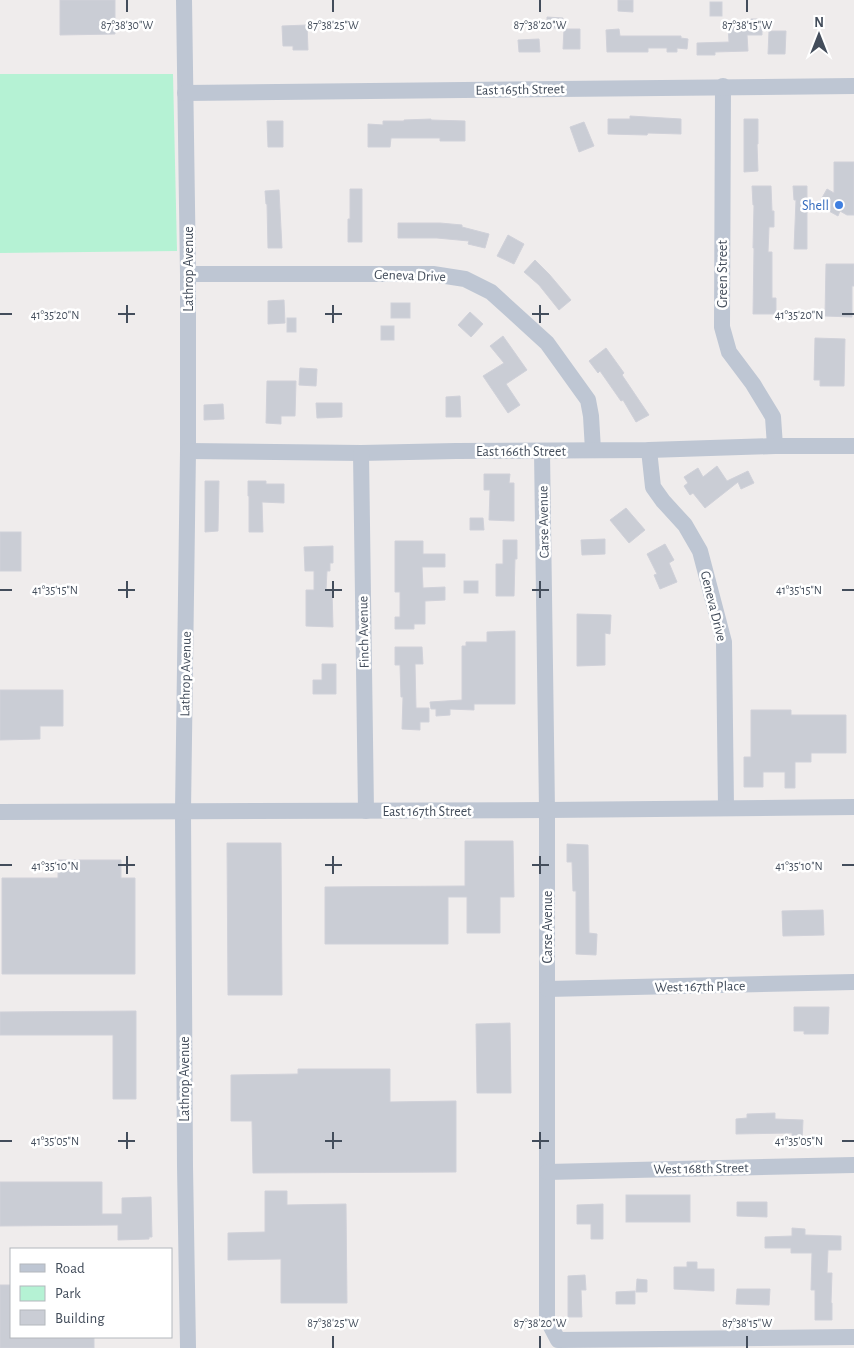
<svg xmlns="http://www.w3.org/2000/svg" width="854" height="1348" viewBox="0 0 854 1348" font-family="'Alegreya Sans',sans-serif">
<style>
.green{fill:#b5f2d4}
.building{fill:#cacdd5;stroke:#d0d1d9}
.lines{fill:none;stroke-linecap:round;stroke-linejoin:round}
.minor{stroke:#bec6d3;stroke-width:16}
.ticks{fill:none;stroke:#434d5b;stroke-width:2}
.shop-dot{fill:#3f7fe0;stroke:#fff;stroke-width:2}
.labels{text-anchor:middle;stroke-width:5;stroke-linejoin:round;paint-order:stroke}
.street-label{font-size:14px;fill:#434d5b;stroke:#fff}
.shop-label{font-size:14px;fill:#366cbe;stroke:#fff;text-anchor:end}
.ticks-label{font-size:12px;text-anchor:middle;fill:#434d5b;stroke:#fff;stroke-width:5;stroke-linejoin:round;paint-order:stroke}
</style>
<rect width="100%" height="100%" fill="#efecec"/>
<path class="green" d="M0 74H173L177 251 0 253Z"/>
<g class="building">
<path d="M60 0H115V34L60 35Z"/>
<path d="M618 0H633V12L618 11Z"/>
<rect x="710" y="2" width="12" height="14"/>
<path d="M547 17 563 18 562 28H547Z"/>
<path d="M751 19H762V35H747L748 51 715 52V55H697V43L729 42 728 26H751Z"/>
<path d="M307 25 308 50H293V46H283L282 26Z"/>
<path d="M564 29H580V49H563Z"/>
<path d="M619 29 620 36H681V38L688 39 687 49 677 48V52H667V48H648V52H607L606 30Z"/>
<path d="M769 31H786L785 54H768Z"/>
<path d="M539 39 540 52H519L518 40Z"/>
<path d="M630 116 681 119V134L648 133 647 135 608 134V119H630Z"/>
<path d="M431 119V120L465 121V141H440V138H391L390 147H368V124L383 125V121H404V120Z"/>
<path d="M744 119H758V144H757L758 171 744 172Z"/>
<path d="M267 121H283V147H268Z"/>
<path d="M584 122 594 146 579 152 570 127Z"/>
<path d="M834 162H854V215H847L840 211 838 216 818 205 827 189 834 193Z"/>
<path d="M752 186H771L772 211H774V227H769L768 252H772V298H776V314H753L754 248H753L754 205H753Z"/>
<path d="M793 186H807V249H794L796 200H794Z"/>
<path d="M350 189H362V242H348V219H350Z"/>
<path d="M279 190 282 248H268L267 204H266L265 191Z"/>
<path d="M398 223H440L462 225V227L489 234 485 248 468 244 469 241 437 238H398Z"/>
<path d="M508 235 524 244 514 264 497 256Z"/>
<path d="M535 260 549 274 571 300 559 310 539 285 524 272Z"/>
<path d="M826 264H854V286H852V317L825 316Z"/>
<path d="M284 300 285 323 268 324V301Z"/>
<rect x="391" y="303" width="19" height="15"/>
<path d="M470 312 483 324 471 337 458 325Z"/>
<rect x="287" y="318" width="9" height="14"/>
<rect x="381" y="326" width="13" height="14"/>
<path d="M503 336 527 370 506 384 520 405 508 413 483 376 504 363 490 346Z"/>
<path d="M815 338 845 339 844 386H820V380H814Z"/>
<path d="M606 348 624 373 622 375 649 415 636 422 623 400 621 401 600 371 598 373 589 361Z"/>
<path d="M300 368 317 369 316 386 299 385Z"/>
<path d="M267 381H296L295 416H281V424L266 423Z"/>
<path d="M460 396 461 417H446V397Z"/>
<path d="M316 403H342V417L317 418Z"/>
<path d="M223 404 224 419 204 420V405Z"/>
<path d="M717 466 727 481 748 471 754 483 741 489 738 482 705 508 693 493 690 495 684 486 688 483 684 477 698 468 703 477Z"/>
<path d="M484 474H510L509 483H514V521L489 520 490 490H484Z"/>
<path d="M205 481H219L218 531 205 532Z"/>
<path d="M248 481H266V484H284V503L262 502 263 532H249V496H248Z"/>
<path d="M626 508 645 530 629 543 610 520Z"/>
<path d="M470 518H483L484 530H470Z"/>
<rect x="0" y="532" width="21" height="39"/>
<path d="M605 539V554L582 555 581 540Z"/>
<path d="M503 540H517V559H515L514 596H496V564H503Z"/>
<path d="M395 541H423V554H445V567H422L423 588 445 587V600L425 601V624H414V629H395V617H400V592H395Z"/>
<path d="M665 544 674 560 669 563 677 582 660 589 654 575 657 574 647 554Z"/>
<path d="M333 546V563H330V571H327L326 590H332L333 627 306 626V590H314V571H305L304 547Z"/>
<rect x="464" y="581" width="14" height="12"/>
<path d="M577 614 611 615 610 634 605 633V665L577 666Z"/>
<path d="M515 631V704H474V710L450 709V715L436 716V709H431L430 702 462 700V646H466V642H487V632Z"/>
<path d="M395 647H422L423 664H415L416 708H429V722H420V730L402 729 403 697H401L400 665H395Z"/>
<path d="M322 664H336V694H313V680H322Z"/>
<path d="M0 690H63V726H40V739L0 740Z"/>
<path d="M751 710H791V715H846V753H811V762H795V788H785V772H763V787H744V757H751Z"/>
<path d="M465 841H513L514 897H500V933H467V897H448V944H325V887L465 886Z"/>
<path d="M227 843H281L282 995H228Z"/>
<path d="M567 844 588 845 589 933 597 934 596 955 576 954V891H573L572 862H567Z"/>
<path d="M58 860H121V878H135V974H2V878H58Z"/>
<path d="M823 910 824 935 783 936 782 911Z"/>
<path d="M794 1007H829L828 1034H804V1031H794Z"/>
<path d="M136 1011V1099H113V1035H0V1012Z"/>
<path d="M510 1023 511 1093H477L476 1024Z"/>
<path d="M298 1069H390V1102L456 1101V1172L253 1173 252 1121H231V1075L298 1074Z"/>
<path d="M775 1113V1119L803 1120 802 1143H792V1133L736 1134V1119L747 1118V1114Z"/>
<path d="M0 1182H102V1214H122V1198L151 1197 152 1237H149V1239L118 1240V1225L0 1226Z"/>
<path d="M265 1191H287V1205L346 1204 347 1303H281V1259L228 1260V1233L265 1232Z"/>
<rect x="626" y="1195" width="64" height="27"/>
<path d="M737 1202H767V1217L737 1216Z"/>
<path d="M603 1204V1239H591V1224H577V1205Z"/>
<path d="M792 1228 805 1229V1235L841 1236V1250H828L827 1273H832L831 1303H832V1320H815V1290H811L812 1253H791V1248H765V1237L792 1236Z"/>
<path d="M687 1262H697V1269H714V1291L674 1289V1267H687Z"/>
<path d="M585 1275 586 1290H581L582 1317H568V1276Z"/>
<path d="M637 1279 647 1280V1292H636Z"/>
<path d="M0 1285H11V1337H94V1348H0Z"/>
<path d="M737 1289H770L769 1305 736 1304Z"/>
<path d="M635 1291V1304H616V1292Z"/>
</g>
<g class="lines">
<g class="minor">
<path d="M184 0 188 274V451L183 811 185 1166 188 1348"/>
<path d="M723 86 722 327 729 352 753 384 773 417 775 446"/>
<path d="M185 93 854 86"/>
<path d="M188 274H433L465 279 491 292 547 343 588 400 591 416 593 450"/>
<path d="M649 450 653 487 663 501 685 525 700 551 724 642 726 807"/>
<path d="M188 451 361 453 456 451 649 450 775 446H854"/>
<path d="M542 451 547 810V1319L558 1340 854 1337"/>
<path d="M361 453 366 811"/>
<path d="M0 812 547 810 854 807"/>
<path d="M547 989 854 982"/>
<path d="M547 1172 854 1165"/>
</g>
</g>
<path class="ticks" d="M127 0V12M333 0V12M540 0V12M747 0V12M127 305V323M333 305V323M540 305V323M0 314H12M118 314H135M325 314H342M532 314H549M842 314H854M127 581V598M333 581V598M540 581V598M0 590H12M118 590H135M325 590H342M532 590H549M842 590H854M127 856V874M333 856V874M540 856V874M0 865H12M118 865H135M325 865H342M532 865H549M842 865H854M127 1132V1149M333 1132V1149M540 1132V1149M0 1141H12M118 1141H135M325 1141H342M532 1141H549M842 1141H854M333 1336V1348M540 1336V1348M747 1336V1348"/>
<circle class="shop-dot" cx="839" cy="205" r="5"/>
<g class="labels">
<g class="street-label">
<text transform="translate(520 89) rotate(-1)" y="5">East 165th Street</text>
<text transform="translate(188 269) rotate(-90)" y="5">Lathrop Avenue</text>
<text transform="translate(722 274) rotate(-90)" y="5">Green Street</text>
<text transform="translate(410 275) rotate(2)" y="5">Geneva Drive</text>
<text x="521" y="456">East 166th Street</text>
<text transform="translate(543 522) rotate(-91)" y="5">Carse Avenue</text>
<text transform="translate(714 606) rotate(76)" y="5">Geneva Drive</text>
<text transform="translate(363 632) rotate(-91)" y="5">Finch Avenue</text>
<text transform="translate(185 674) rotate(-89)" y="5">Lathrop Avenue</text>
<text x="427" y="816">East 167th Street</text>
<text transform="translate(547 927) rotate(-90)" y="5">Carse Avenue</text>
<text transform="translate(700 986) rotate(-1)" y="5">West 167th Place</text>
<text transform="translate(184 1079) rotate(-90)" y="5">Lathrop Avenue</text>
<text transform="translate(701 1168) rotate(-1)" y="5">West 168th Street</text>
</g>
<g class="shop-label">
<text x="829" y="210">Shell</text>
</g>
</g>
<g class="ticks-label">
<text x="127" y="29">87°38'30"W</text>
<text x="333" y="29">87°38'25"W</text>
<text x="540" y="29">87°38'20"W</text>
<text x="747" y="29">87°38'15"W</text>
<text x="55" y="319">41°35'20"N</text>
<text x="799" y="319">41°35'20"N</text>
<text x="55" y="594">41°35'15"N</text>
<text x="799" y="594">41°35'15"N</text>
<text x="55" y="870">41°35'10"N</text>
<text x="799" y="870">41°35'10"N</text>
<text x="55" y="1145">41°35'05"N</text>
<text x="799" y="1145">41°35'05"N</text>
<text x="333" y="1327">87°38'25"W</text>
<text x="540" y="1327">87°38'20"W</text>
<text x="747" y="1327">87°38'15"W</text>
</g>
<rect x="10" y="1248" width="162" height="90" fill="#ffffff" stroke="#b4b8bd"/>
<rect x="20" y="1264" width="25" height="8" fill="#bec6d3" stroke="#b4b8bd"/>
<text x="55" y="1273" font-size="15" fill="#434d5b">Road</text>
<rect x="20" y="1286" width="25" height="15" fill="#b5f2d4" stroke="#b4b8bd"/>
<text x="55" y="1298" font-size="15" fill="#434d5b">Park</text>
<rect x="20" y="1310" width="25" height="15" fill="#cacdd5" stroke="#b4b8bd"/>
<text x="55" y="1323" font-size="15" fill="#434d5b">Building</text>
<g transform="translate(819 35)" stroke="#ffffff" stroke-width="4" paint-order="stroke">
<path d="M0-4L9 19L0 12L-9 19Z" fill="#434d5b"/>
<text y="-8" font-size="14" font-weight="bold" text-anchor="middle" fill="#434d5b">N</text>
</g>
</svg>
